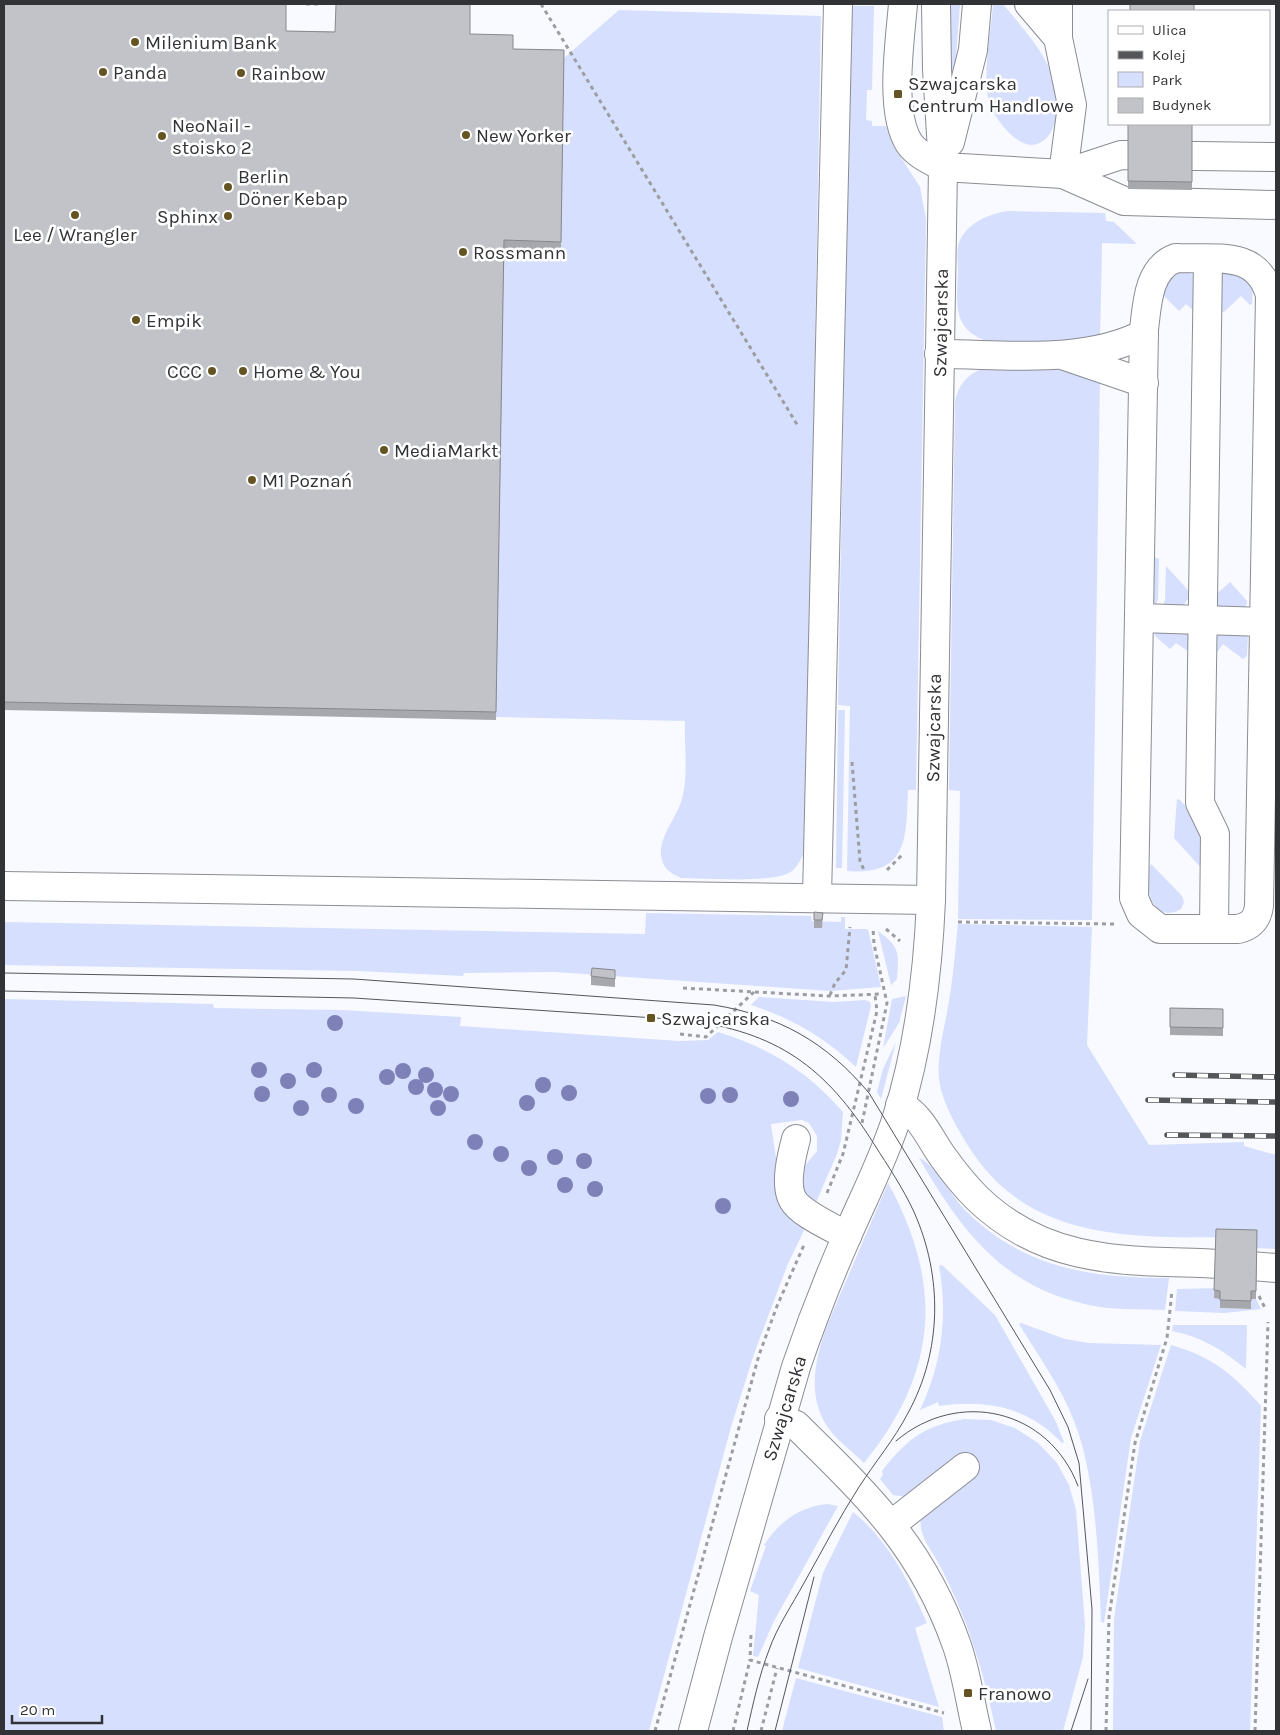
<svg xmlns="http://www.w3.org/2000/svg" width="1280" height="1735" viewBox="0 0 1280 1735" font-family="Karla,sans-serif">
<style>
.green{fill:#d6dffd}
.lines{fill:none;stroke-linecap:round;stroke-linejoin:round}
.minor-casing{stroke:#8b8d93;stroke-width:30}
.path{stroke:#9b9da1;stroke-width:3;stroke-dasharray:4 4;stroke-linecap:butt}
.minor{stroke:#fff;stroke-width:28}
.tram{stroke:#555659;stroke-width:1}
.rail-casing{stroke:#555659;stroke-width:5.5}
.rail{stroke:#fff;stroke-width:4;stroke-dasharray:11;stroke-linecap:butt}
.tree{fill:#7e80b8}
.wall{fill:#a6a8ad}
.building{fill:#c1c3c9;stroke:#87888d}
.poi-dot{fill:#645422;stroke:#fff;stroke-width:2}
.labels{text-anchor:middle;stroke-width:5;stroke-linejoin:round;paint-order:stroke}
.poi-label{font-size:19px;fill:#323336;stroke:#fff;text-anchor:start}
.street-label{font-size:19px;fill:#323336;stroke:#fff}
</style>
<rect width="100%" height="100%" fill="#f8faff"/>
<g class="green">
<path d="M946 4H960L952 109Z"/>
<path d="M993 4H1003C1020 25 1041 47 1051 72 1058 92 1063 135 1037 144 1019 151 993 117 989 102 982 75 991 33 993 4Z"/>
<path d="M851 6H874L872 90H867L866 120 872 121V126H886L893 145 920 187 926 219 916 790H908C906 837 909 876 847 871L850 706 838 705Z"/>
<path d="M619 10 821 16 806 848C802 857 799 865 792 871 776 884 704 878 681 878 673 874 664 870 662 860 656 841 675 820 681 802 689 778 684 747 685 721L496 717 504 248 561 249 564 58Z"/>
<path d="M1008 211 1105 213 1106 221 1114 222 1137 244 1102 243 1100 341 1078 343 987 341C951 329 957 301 958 271 958 261 956 248 960 240 969 222 989 214 1008 211Z"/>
<path d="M1183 271 1198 276 1196 313 1186 304 1179 311 1160 292 1167 274Z"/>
<path d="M1219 272 1240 273 1253 286 1252 304 1250 305 1241 296 1224 312H1217Z"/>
<path d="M988 367 1073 368 1100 375 1092 920 958 919 960 791 949 790 955 402C959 383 969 372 988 367Z"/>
<path d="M1154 557 1159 559 1158 599 1155 607 1147 601Z"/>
<path d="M1166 566 1187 589 1190 596 1183 606 1162 610 1165 599Z"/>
<path d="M1230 582 1247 601 1246 608 1216 612 1213 597Z"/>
<path d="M1193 628 1191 653 1176 643 1170 649 1155 636V632Z"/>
<path d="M1248 633 1247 656 1243 659 1223 644 1215 655 1216 634Z"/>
<path d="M838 710H845L842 868H836Z"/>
<path d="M1177 799 1180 800 1207 830 1204 871 1174 838Z"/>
<path d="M1151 864 1182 896 1184 902 1181 909C1152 926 1142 884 1151 864Z"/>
<path d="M646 913 811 916 812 921 841 922V917H845V929H868L881 987 830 991 555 972 464 973 463 976 357 971 4 965V922L645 934Z"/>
<path d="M958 924 1092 927 1087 1045 1149 1145 1244 1142V1146L1276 1155V1249L1257 1248V1238C1150 1235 1032 1251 967 1144 956 1126 941 1100 939 1078 937 1055 944 1030 948 1007 953 980 955 952 958 924Z"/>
<path d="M878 931C900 947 899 953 897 979L891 985Z"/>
<path d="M906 996 899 1023 883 1048 892 999Z"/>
<path d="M759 997 834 1002 865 1000 870 1002 871 1006 856 1067C825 1038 792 1018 751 1005Z"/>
<path d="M4 999 213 1004 214 1008 341 1010 461 1017 460 1026 679 1041 708 1040 718 1032C769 1048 808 1071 843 1112L841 1140 837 1154 814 1207 800 1193 803 1168 817 1151V1136L809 1123 802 1120 771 1124 782 1199 807 1224 787 1266 754 1354 731 1427 649 1731H4Z"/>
<path d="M896 1042 881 1099 877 1092 883 1069Z"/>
<path d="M919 1158C934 1163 952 1196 964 1209 1022 1268 1090 1278 1169 1278L1165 1310C1143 1309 1121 1310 1100 1307 1007 1292 963 1234 919 1158Z"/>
<path d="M888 1183C944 1285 938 1372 864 1463 854 1453 842 1444 833 1434 805 1401 814 1360 828 1323Z"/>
<path d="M942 1265 995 1315 1055 1420 1064 1442 1062 1443C1029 1407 986 1399 939 1406L938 1402 920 1410C942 1364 948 1316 939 1266Z"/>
<path d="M1221 1288 1220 1308 1251 1309V1289L1261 1309 1225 1313 1175 1311 1177 1289Z"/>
<path d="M1021 1323 1065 1339 1089 1343 1161 1345 1131 1438 1104 1623 1101 1622C1099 1562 1096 1475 1074 1421 1061 1387 1038 1355 1019 1324Z"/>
<path d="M1173 1325H1247L1246 1369C1223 1350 1202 1337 1172 1331Z"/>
<path d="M1171 1345C1211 1356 1234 1375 1261 1406L1250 1731H1113L1114 1619 1140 1441Z"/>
<path d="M965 1419 991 1420 1015 1428 1038 1443 1057 1463 1069 1485 1076 1510 1085 1625 1083 1657 1063 1731H996C984 1672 967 1617 939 1564 930 1547 918 1536 921 1516L907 1497 893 1495 880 1479 883 1475 882 1471C907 1439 925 1425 965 1419Z"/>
<path d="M827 1504 838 1506 774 1621 758 1657 753 1656 759 1595 750 1591 766 1546 764 1545C779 1522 799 1507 827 1504Z"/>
<path d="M853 1512C889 1541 909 1582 927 1623L915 1628 939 1707 798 1668 823 1573Z"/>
<path d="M796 1678 942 1717 944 1731H782Z"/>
</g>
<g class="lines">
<g class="minor-casing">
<g id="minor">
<path d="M903 4C900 41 889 111 909 143 917 155 932 161 943 167L1063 174 1124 201 1276 205"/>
<path d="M1029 4 1058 38 1072 105 1063 174 1121 155 1276 157"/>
<path d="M1058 38V4"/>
<path d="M950 142 973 50 977 4"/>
<path d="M1176 258C1216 260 1257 249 1270 295L1259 906C1257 920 1251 926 1238 929H1160L1141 914 1134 898 1144 330C1147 304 1148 268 1176 258Z"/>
<path d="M1208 260 1200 803 1215 834 1214 929"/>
<path d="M939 354C1007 354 1082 365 1144 334"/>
<path d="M1065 356 1144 383"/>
<path d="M1139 618 1265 622"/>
<path d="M4 886 931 900"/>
<path d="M817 897 838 4"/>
<path d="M900 1105C921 1115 930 1139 943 1157 953 1171 964 1185 977 1198 1042 1261 1116 1261 1200 1263 1226 1264 1251 1266 1276 1268"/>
<path d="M796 1139C792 1154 784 1185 793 1200 801 1214 832 1227 847 1236"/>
<path d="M779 1419 796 1425C867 1495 921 1545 956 1643 966 1670 970 1702 977 1731"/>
<path d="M892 1524 965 1467"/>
<path d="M693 1731 718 1637 796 1367C811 1323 828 1279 847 1236 864 1197 884 1158 897 1117 919 1047 928 973 931 900L943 167 937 69 936 4"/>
</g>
</g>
<g class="path">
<path d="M306 4H322"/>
<path d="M541 4 798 426"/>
<path d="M852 762 860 861 864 870"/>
<path d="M887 870 902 855"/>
<path d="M958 922 1114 924"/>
<path d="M886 929 900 941"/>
<path d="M683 988 829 996 882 994"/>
<path d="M830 995 835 983 846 970 850 927"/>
<path d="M680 1034 706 1037 754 992"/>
<path d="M862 1123 887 1003 874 944 873 928"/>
<path d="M827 1193 843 1154 877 1011 875 995"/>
<path d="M1259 1296 1265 1308"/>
<path d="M751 1635 750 1660 944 1713"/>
<path d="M655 1731 759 1355 777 1306 804 1245"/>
<path d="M733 1731 750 1660"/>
<path d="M761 1731 777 1668"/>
<path d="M1106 1731 1109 1617 1135 1443 1167 1338 1172 1291"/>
<path d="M1255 1731 1268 1322"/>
</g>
<use href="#minor" class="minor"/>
<g class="tram">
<path d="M4 973 354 979 714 1005C780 1016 826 1042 869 1093L1050 1390 1068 1427 1079 1463 1092 1609 1091 1731"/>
<path d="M4 991 354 998 685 1020C777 1032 825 1066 874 1144 888 1166 903 1188 914 1212 943 1277 942 1351 908 1413 894 1440 875 1462 859 1487 839 1518 822 1551 804 1583 792 1605 777 1627 769 1650 759 1676 753 1704 747 1731"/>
<path d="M896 1441C958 1388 1049 1409 1078 1486"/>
<path d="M775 1731 814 1577"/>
<path d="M1071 1731 1088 1679"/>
</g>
<g class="rail-casing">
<g id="rail">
<path d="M1175 1075 1276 1077"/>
<path d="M1148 1100 1276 1102"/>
<path d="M1167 1135 1276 1136"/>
</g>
</g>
<use href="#rail" class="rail"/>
</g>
<g class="tree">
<circle cx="335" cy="1023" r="8"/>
<circle cx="259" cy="1070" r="8"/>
<circle cx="314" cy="1070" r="8"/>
<circle cx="403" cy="1071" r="8"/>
<circle cx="426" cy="1075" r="8"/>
<circle cx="387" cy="1077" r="8"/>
<circle cx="288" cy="1081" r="8"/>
<circle cx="543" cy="1085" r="8"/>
<circle cx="416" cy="1087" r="8"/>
<circle cx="435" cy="1090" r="8"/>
<circle cx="569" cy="1093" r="8"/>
<circle cx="262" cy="1094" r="8"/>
<circle cx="451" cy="1094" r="8"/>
<circle cx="329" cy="1095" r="8"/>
<circle cx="730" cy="1095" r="8"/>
<circle cx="708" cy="1096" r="8"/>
<circle cx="791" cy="1099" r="8"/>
<circle cx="527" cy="1103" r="8"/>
<circle cx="356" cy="1106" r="8"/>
<circle cx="301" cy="1108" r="8"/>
<circle cx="438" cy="1108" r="8"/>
<circle cx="475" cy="1142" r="8"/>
<circle cx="501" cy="1154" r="8"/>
<circle cx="555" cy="1157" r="8"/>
<circle cx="584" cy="1161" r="8"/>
<circle cx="529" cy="1168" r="8"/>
<circle cx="565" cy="1185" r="8"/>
<circle cx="595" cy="1189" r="8"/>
<circle cx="723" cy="1206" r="8"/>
</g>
<g class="wall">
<path d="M4 4 286 31 470 34 513 49 564 50 561 250 504 248 496 720 4 710Z"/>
<path d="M1128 124H1192V190L1128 189Z"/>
<path d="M814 912 823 913 822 928H814Z"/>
<path d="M591 976 615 978V987L591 985Z"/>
<path d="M1170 1008 1223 1009V1036L1170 1035Z"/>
<path d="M1216 1229 1257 1230 1256 1299H1251V1309L1220 1308V1299L1214 1298Z"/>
</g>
<g class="building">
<path d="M4 4H286V31L335 32 336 4H470V34L513 35V49L564 50 561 242 504 240 496 712 4 702Z"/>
<rect x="1130" y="4" width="64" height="7"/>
<path d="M1128 124H1192V182L1128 181Z"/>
<path d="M814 912 823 913 822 920H814Z"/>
<path d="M592 968 615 970V979L591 976Z"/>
<path d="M1170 1008 1223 1009V1028L1170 1027Z"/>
<path d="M1216 1229 1257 1230 1256 1291H1251V1301L1220 1300V1291L1214 1290Z"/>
</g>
<g class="poi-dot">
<circle cx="135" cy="42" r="5"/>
<circle cx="103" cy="72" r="5"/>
<circle cx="241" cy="73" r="5"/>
<rect x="893" y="89" width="10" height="10" rx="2.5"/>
<circle cx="466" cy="135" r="5"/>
<circle cx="162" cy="136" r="5"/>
<circle cx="228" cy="187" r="5"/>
<circle cx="75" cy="215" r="5"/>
<circle cx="228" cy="216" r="5"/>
<circle cx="463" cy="252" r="5"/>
<circle cx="136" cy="320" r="5"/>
<circle cx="212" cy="371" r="5"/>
<circle cx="243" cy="371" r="5"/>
<circle cx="384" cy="450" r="5"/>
<circle cx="252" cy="480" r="5"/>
<rect x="646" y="1013" width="10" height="10" rx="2.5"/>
<rect x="963" y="1688" width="10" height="10" rx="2.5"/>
</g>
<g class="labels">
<g class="poi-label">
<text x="145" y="49">Milenium Bank</text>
<text x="113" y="79">Panda</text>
<text x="251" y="80">Rainbow</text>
<text x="908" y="90">Szwajcarska<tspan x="908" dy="22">Centrum Handlowe</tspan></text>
<text x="172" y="132">NeoNail -<tspan x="172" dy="22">stoisko 2</tspan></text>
<text x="476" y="142">New Yorker</text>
<text x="238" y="183">Berlin<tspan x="238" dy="22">Döner Kebap</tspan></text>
<text x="218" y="223" text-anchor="end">Sphinx</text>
<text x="75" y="241" text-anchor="middle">Lee / Wrangler</text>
<text x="473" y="259">Rossmann</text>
<text x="146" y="327">Empik</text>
<text x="202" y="378" text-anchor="end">CCC</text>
<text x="253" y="378">Home &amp; You</text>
<text x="394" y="457">MediaMarkt</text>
<text x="262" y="487">M1 Poznań</text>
<text x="661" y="1025">Szwajcarska</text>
<text x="978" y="1700">Franowo</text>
</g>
<g class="street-label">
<text transform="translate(940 323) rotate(-89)" y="7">Szwajcarska</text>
<text transform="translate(933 728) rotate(-89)" y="7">Szwajcarska</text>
<text transform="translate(784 1408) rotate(-73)" y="7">Szwajcarska</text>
</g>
</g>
<rect width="1280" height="1735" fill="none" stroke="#323336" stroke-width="10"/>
<rect x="1108" y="10" width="162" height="115" fill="#ffffff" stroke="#adadaf"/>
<rect x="1118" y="26" width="25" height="8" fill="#ffffff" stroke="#adadaf"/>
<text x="1152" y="35" font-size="15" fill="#323336">Ulica</text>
<rect x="1118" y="51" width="25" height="8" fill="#555659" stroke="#adadaf"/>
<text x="1152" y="60" font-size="15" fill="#323336">Kolej</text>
<rect x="1118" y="72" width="25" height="15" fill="#d6dffd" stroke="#adadaf"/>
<text x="1152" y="85" font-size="15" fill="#323336">Park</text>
<rect x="1118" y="98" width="25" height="15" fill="#c1c3c9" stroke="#adadaf"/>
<text x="1152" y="110" font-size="15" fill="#323336">Budynek</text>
<path d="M12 1715v8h90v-8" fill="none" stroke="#323336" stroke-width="2.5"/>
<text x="20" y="1715" font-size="15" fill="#323336" stroke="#ffffff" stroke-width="4" paint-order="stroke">20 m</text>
</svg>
